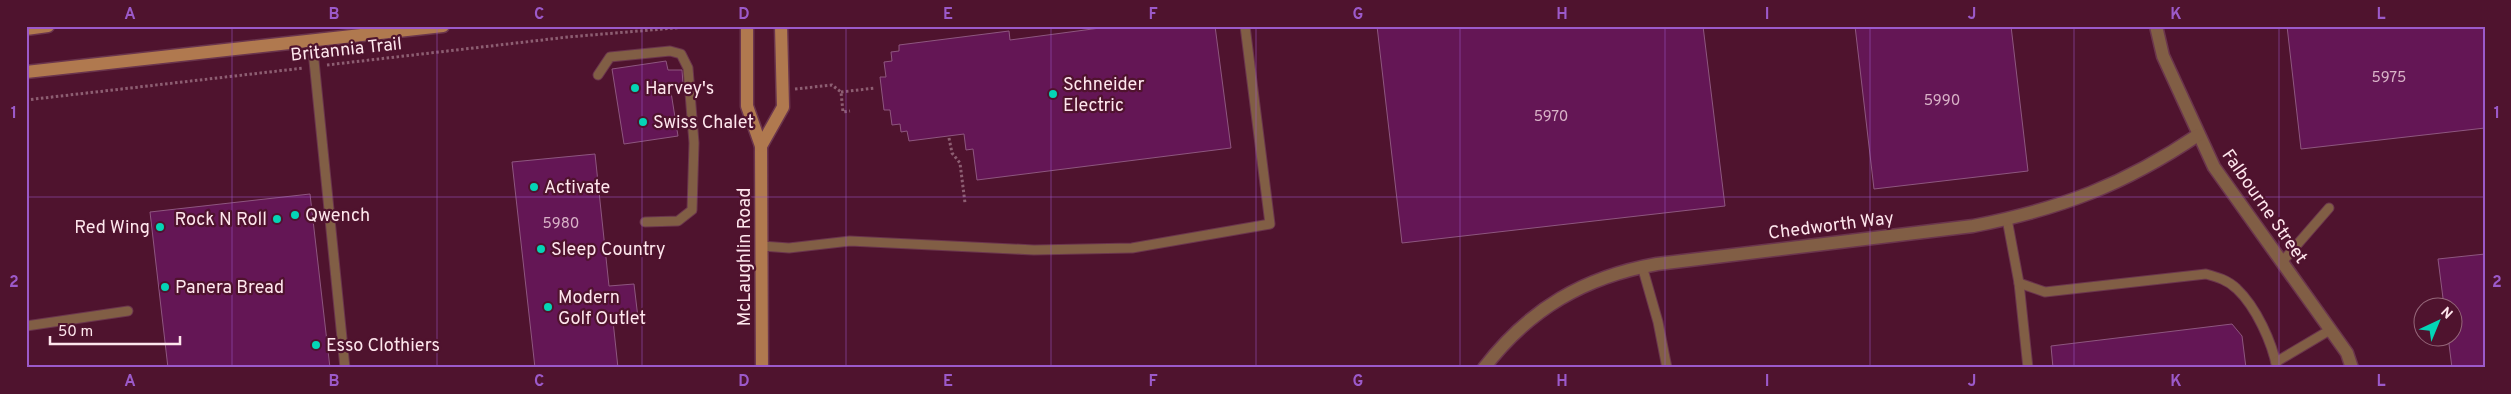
<svg xmlns="http://www.w3.org/2000/svg" width="2511" height="394" viewBox="0 0 2511 394" font-family="Overpass,sans-serif">
<style>
.building{fill:#641655;stroke:#8e567f}
.lines{fill:none;stroke-linecap:round;stroke-linejoin:round}
.lane-casing{stroke:#6b354d;stroke-width:11}
.street-casing{stroke:#6b354d;stroke-width:15}
.secondary-casing{stroke:#6b354d;stroke-width:15}
.path{stroke:#8d5e72;stroke-width:3;stroke-dasharray:2.5 2.5;stroke-linecap:butt}
.lane{stroke:#815e45;stroke-width:9}
.street{stroke:#815e45;stroke-width:12}
.secondary{stroke:#b0794f;stroke-width:12}
.grid{fill:none;stroke:#9c5aca;stroke-width:1;stroke-opacity:0.55}
.poi-dot{fill:#04d5b6;stroke:#4f132e;stroke-width:2}
.labels{text-anchor:middle;stroke-width:4.5;stroke-linejoin:round;paint-order:stroke}
.number-label{font-size:15px;fill:#d8b2c7}
.street-label{font-size:18px;fill:#fee6ed;stroke:#4f132e}
.poi-label{font-size:18px;fill:#fee6ed;stroke:#4f132e;text-anchor:start}
.neatline{fill:none;stroke:#9c5aca;stroke-width:2}
.grid-label{font-size:16px;text-anchor:middle;font-weight:bold;fill:#9c5aca}
</style>
<rect width="100%" height="100%" fill="#4f132e"/>
<g class="building">
<path d="M1115 26H1215L1231 148 977 180 973 149 966 150 964 134 909 141 907 131 901 132 900 124 892 125 890 110H884L880 77H886L884 62 892 61 891 52 899 51V45L1009 31 1010 40Z"/>
<path d="M1377 26H1703L1725 206 1402 243Z"/>
<path d="M1855 26H2011L2028 171 1874 189Z"/>
<path d="M2287 26H2485V128L2301 149Z"/>
<path d="M666 61 668 70H682L683 84 670 86 678 136 624 144 612 69Z"/>
<path d="M595 154 609 286 634 284 638 318 613 321 618 368H535L512 162Z"/>
<path d="M310 194 330 368H168L150 212Z"/>
<path d="M2485 254V368H2452L2448 336H2454V306H2444L2438 259Z"/>
<path d="M2232 324 2242 336 2246 368H2053L2051 346Z"/>
</g>
<g class="lines">
<defs>
<g id="lane">
<path d="M312 41 345 368"/>
<path d="M598 75 610 57 670 51 681 54 688 68 694 143 692 210 678 221 645 222"/>
<path d="M2007 219 2019 283 2028 368"/>
<path d="M761 246 789 248 850 241 1034 250 1132 248 1270 224 1245 26"/>
<path d="M2282 262 2329 208"/>
<path d="M1642 266 1658 322 1667 368"/>
<path d="M2019 283 2045 292 2206 274C2217 277 2228 280 2237 289 2256 307 2272 342 2277 368"/>
<path d="M26 326 128 311"/>
<path d="M2276 362 2330 330"/>
</g>
<g id="street">
<path d="M2156 26 2163 56 2214 167 2347 353 2352 368"/>
<path d="M1484 368C1529 309 1584 277 1657 264L1973 226C2060 209 2124 185 2198 135"/>
</g>
<g id="secondary">
<path d="M747 26V106L761 146 762 368"/>
<path d="M26 29 48 26"/>
<path d="M26 72 443 26"/>
<path d="M761 146 783 107 781 26"/>
</g>
</defs>
<use href="#lane" class="lane-casing"/>
<use href="#street" class="street-casing"/>
<use href="#secondary" class="secondary-casing"/>
<g class="path">
<path d="M327 65 568 37 698 26"/>
<path d="M795 89 832 85 841 92 843 112 850 111"/>
<path d="M841 92 875 88"/>
<path d="M26 100 304 68"/>
<path d="M949 138 952 153 960 163 965 203"/>
</g>
<use href="#lane" class="lane"/>
<use href="#street" class="street"/>
<use href="#secondary" class="secondary"/>
</g>
<path class="grid" d="M232 26V368M437 26V368M642 26V368M846 26V368M1051 26V368M1256 26V368M1460 26V368M1665 26V368M1870 26V368M2074 26V368M2279 26V368M26 197H2485"/>
<g class="poi-dot">
<circle cx="635" cy="88" r="5"/>
<circle cx="1053" cy="94" r="5"/>
<circle cx="643" cy="122" r="5"/>
<circle cx="534" cy="187" r="5"/>
<circle cx="295" cy="215" r="5"/>
<circle cx="277" cy="219" r="5"/>
<circle cx="160" cy="227" r="5"/>
<circle cx="541" cy="249" r="5"/>
<circle cx="165" cy="287" r="5"/>
<circle cx="548" cy="307" r="5"/>
<circle cx="316" cy="345" r="5"/>
</g>
<g class="labels">
<g class="number-label">
<text x="2389" y="82">5975</text>
<text x="1942" y="105">5990</text>
<text x="1551" y="121">5970</text>
<text x="561" y="228">5980</text>
</g>
<g class="street-label">
<text transform="translate(346 49) rotate(-6)" y="6">Britannia Trail</text>
<text transform="translate(2265 206) rotate(55)" y="6">Falbourne Street</text>
<text transform="translate(1831 225) rotate(-7)" y="6">Chedworth Way</text>
<text transform="translate(744 257) rotate(-90)" y="6">McLaughlin Road</text>
</g>
<g class="poi-label">
<text x="1063" y="90">Schneider<tspan x="1063" dy="21">Electric</tspan></text>
<text x="645" y="94">Harvey's</text>
<text x="653" y="128">Swiss Chalet</text>
<text x="544" y="193">Activate</text>
<text x="305" y="221">Qwench</text>
<text x="267" y="225" text-anchor="end">Rock N Roll</text>
<text x="150" y="233" text-anchor="end">Red Wing</text>
<text x="551" y="255">Sleep Country</text>
<text x="175" y="293">Panera Bread</text>
<text x="558" y="303">Modern<tspan x="558" dy="21">Golf Outlet</tspan></text>
<text x="326" y="351">Esso Clothiers</text>
</g>
</g>
<rect width="2511" height="394" fill="none" stroke="#4f132e" stroke-width="55"/>
<g transform="translate(2438 322) rotate(44)"><circle r="24" fill="#4f132e" stroke="#95677a"/>
<path d="M0-4L9 19L0 12L-9 19Z" fill="#04d5b6"/>
<text y="-8" font-size="14" font-weight="bold" text-anchor="middle" fill="#fee6ed">N</text>
</g>
<path d="M50 336v8h130v-8" fill="none" stroke="#fee6ed" stroke-width="2.5"/>
<text x="58" y="336" font-size="15" fill="#fee6ed" stroke="#4f132e" stroke-width="4" paint-order="stroke">50 m</text>
<rect x="28" y="28" width="2456" height="338" class="neatline"/>
<g class="grid-label">
<text x="130" y="19">A</text>
<text x="334" y="19">B</text>
<text x="539" y="19">C</text>
<text x="744" y="19">D</text>
<text x="948" y="19">E</text>
<text x="1153" y="19">F</text>
<text x="1358" y="19">G</text>
<text x="1562" y="19">H</text>
<text x="1767" y="19">I</text>
<text x="1972" y="19">J</text>
<text x="2176" y="19">K</text>
<text x="2381" y="19">L</text>
<text x="14" y="118">1</text>
<text x="2497" y="118">1</text>
<text x="14" y="287">2</text>
<text x="2497" y="287">2</text>
<text x="130" y="386">A</text>
<text x="334" y="386">B</text>
<text x="539" y="386">C</text>
<text x="744" y="386">D</text>
<text x="948" y="386">E</text>
<text x="1153" y="386">F</text>
<text x="1358" y="386">G</text>
<text x="1562" y="386">H</text>
<text x="1767" y="386">I</text>
<text x="1972" y="386">J</text>
<text x="2176" y="386">K</text>
<text x="2381" y="386">L</text>
</g>
</svg>
